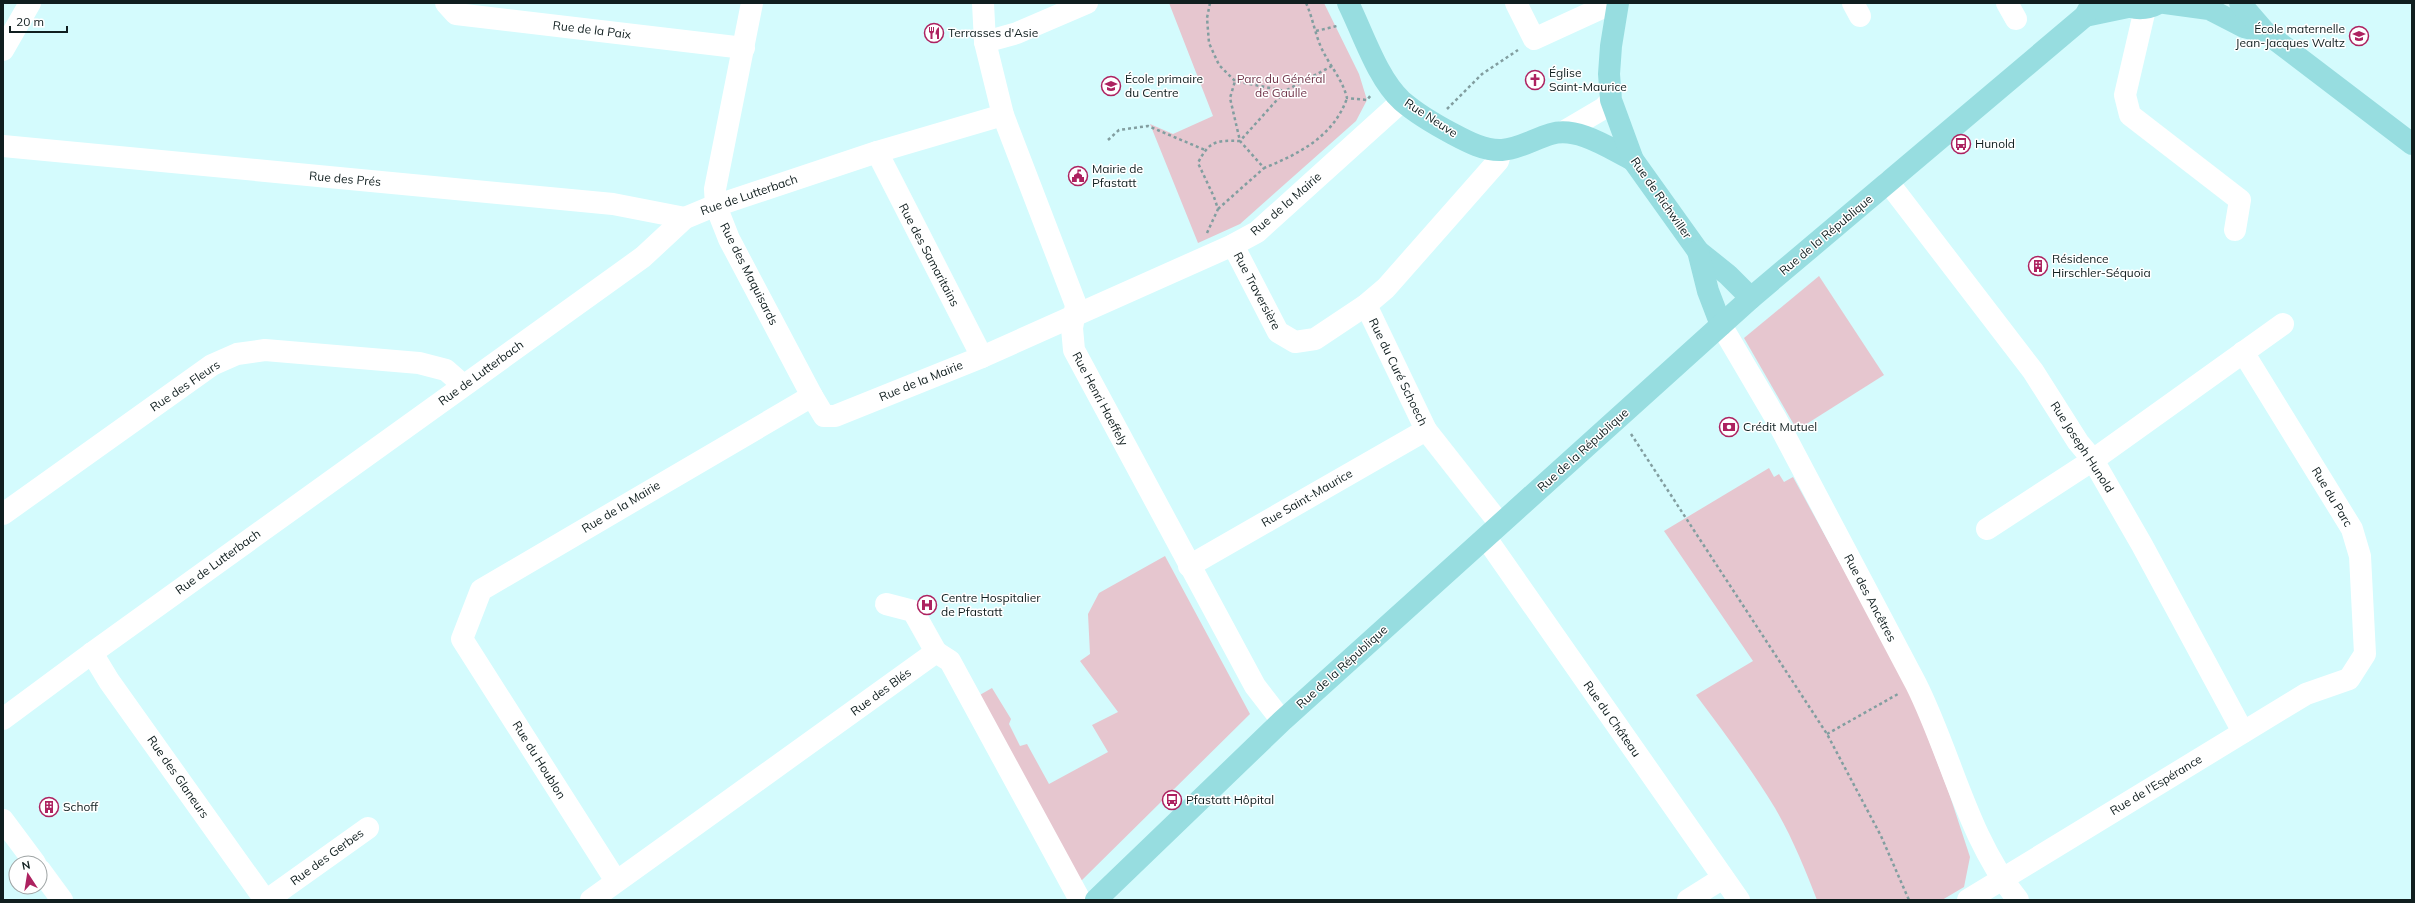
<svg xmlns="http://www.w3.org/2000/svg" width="2415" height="903" viewBox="0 0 2415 903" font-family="Mulish,sans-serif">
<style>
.green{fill:#e6c6cf}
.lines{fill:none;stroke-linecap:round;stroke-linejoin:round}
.path{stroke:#829ea0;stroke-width:2.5;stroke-dasharray:3 3;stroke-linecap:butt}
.minor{stroke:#fff;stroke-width:22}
.major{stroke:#97dde0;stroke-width:22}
.labels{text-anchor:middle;stroke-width:3;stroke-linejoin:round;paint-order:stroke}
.poi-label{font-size:12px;fill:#101e1f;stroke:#fff;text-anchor:start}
.street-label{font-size:12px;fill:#101e1f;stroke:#fff}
.park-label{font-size:12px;fill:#72364b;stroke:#fff}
</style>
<rect width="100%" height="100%" fill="#d4fbfd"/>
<g class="green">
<path d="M1169 3H1324L1359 74 1367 100 1356 121 1240 224 1198 243 1150 124 1173 134 1213 116Z"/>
<path d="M1819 276 1884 375 1797 430 1744 338Z"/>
<path d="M1769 468 1774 477 1779 474 1784 482 1793 477 1910 691 1949 793 1970 857 1964 887 1942 900H1817C1805 869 1792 837 1775 808 1751 769 1724 732 1696 695L1753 661 1664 531Z"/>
<path d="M1165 556 1250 714 1081 881 978 696 992 688 1011 719 1009 724 1020 746 1027 744 1049 784 1108 752 1092 725 1118 712 1080 661 1090 654 1088 614 1099 593Z"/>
</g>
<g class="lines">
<g class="path">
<path d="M1210 3 1207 18 1209 43 1219 65 1235 81 1285 91"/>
<path d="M1306 3C1312 16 1314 29 1319 42 1326 62 1342 77 1347 98L1367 100 1371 95"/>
<path d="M1316 31 1337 26"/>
<path d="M1332 66 1285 91 1240 141 1264 168C1299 154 1334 136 1347 98"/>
<path d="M1447 109 1482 74 1518 50"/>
<path d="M1108 140 1119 130 1148 126 1205 150"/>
<path d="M1218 209 1264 168"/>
<path d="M1207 233 1218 209 1214 197 1198 163C1209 141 1216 140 1240 141L1230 98 1235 81"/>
<path d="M1631 434 1827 734 1881 836 1909 900"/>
<path d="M1827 734 1898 694"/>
</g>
<g class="minor">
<path d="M446 3 456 14 744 48"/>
<path d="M752 3 715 189 716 206 729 239 812 396"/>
<path d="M983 3 985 42 1003 115 1076 305 1072 328 1074 350 1255 686 1282 721"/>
<path d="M1516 3 1534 39 1606 6H1617"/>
<path d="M1853 3 1860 16"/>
<path d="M2007 3 2016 19"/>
<path d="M2145 9 2125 95 2130 115 2240 200 2235 230"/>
<path d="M985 42 1017 33 1087 3"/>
<path d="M3 50 30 3"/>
<path d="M1565 131 1604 108 1611 100"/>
<path d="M3 146 613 204 685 218"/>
<path d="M877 152 982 357"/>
<path d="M1888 182 2033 371 2078 442 2093 460 2142 545 2243 732"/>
<path d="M1233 245 1278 332 1295 342 1315 339 1366 305 1386 288 1498 161 1501 150"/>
<path d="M1366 305 1426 430 1500 524"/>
<path d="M1721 325 1775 417 1916 684C1952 756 1967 837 2018 900"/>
<path d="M3 514 212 365 237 354 265 350 419 363 446 370 463 385"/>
<path d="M1987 529 2093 460 2283 324"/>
<path d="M1486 538 1739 900"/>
<path d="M1189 566 1426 430"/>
<path d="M886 604 913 611 936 652"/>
<path d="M92 653 109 681 265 900"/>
<path d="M3 719 92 653 643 257 685 218 709 208 877 152 1003 115"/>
<path d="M3 820 35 863"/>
<path d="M40 870 62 900"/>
<path d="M616 881 462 639 481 590 812 396 824 416H835L982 357 1233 245 1257 232 1402 101"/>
<path d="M267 900 368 828"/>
<path d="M591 900 936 652 950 661 1080 900"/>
<path d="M1688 900 1723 878"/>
<path d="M1968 900 2306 694 2349 679 2365 654 2360 556 2352 529 2243 352"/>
</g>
<g class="major">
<path d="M1348 3C1363 33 1377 78 1402 101 1417 114 1436 125 1453 134 1468 142 1485 151 1502 150 1519 149 1534 139 1551 134 1577 126 1609 148 1633 160"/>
<path d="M1618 3 1611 46 1609 74 1611 100 1633 160 1698 251 1728 275 1751 298"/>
<path d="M2120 3C2134 10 2146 10 2159 3"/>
<path d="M2165 3 2209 9 2244 27 2265 32"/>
<path d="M2240 3 2265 32 2412 144"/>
<path d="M2085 16 2128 7"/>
<path d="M1698 251 1708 291 1721 325"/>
<path d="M1096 900 1282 721 1751 298 2085 16 2092 3"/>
</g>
</g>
<defs>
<symbol id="restaurant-ring" viewBox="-11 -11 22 22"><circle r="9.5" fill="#fff" stroke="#ad2260" stroke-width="1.5"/><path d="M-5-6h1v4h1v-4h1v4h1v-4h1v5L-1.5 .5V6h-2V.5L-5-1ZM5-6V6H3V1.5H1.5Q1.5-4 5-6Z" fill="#ad2260"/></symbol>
<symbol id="school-ring" viewBox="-11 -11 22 22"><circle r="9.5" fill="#fff" stroke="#ad2260" stroke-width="1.5"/><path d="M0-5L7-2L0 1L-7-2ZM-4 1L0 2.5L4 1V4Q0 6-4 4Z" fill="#ad2260"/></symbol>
<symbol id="church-ring" viewBox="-11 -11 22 22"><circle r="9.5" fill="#fff" stroke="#ad2260" stroke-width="1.5"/><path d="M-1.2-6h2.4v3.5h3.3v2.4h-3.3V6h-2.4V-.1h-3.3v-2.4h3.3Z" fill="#ad2260"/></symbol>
<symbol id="bus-ring" viewBox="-11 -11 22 22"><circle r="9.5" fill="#fff" stroke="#ad2260" stroke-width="1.5"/><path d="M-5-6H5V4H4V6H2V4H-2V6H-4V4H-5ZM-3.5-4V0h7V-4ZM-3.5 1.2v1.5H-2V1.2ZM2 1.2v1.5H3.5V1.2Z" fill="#ad2260"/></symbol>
<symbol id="civic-ring" viewBox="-11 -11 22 22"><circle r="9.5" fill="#fff" stroke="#ad2260" stroke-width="1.5"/><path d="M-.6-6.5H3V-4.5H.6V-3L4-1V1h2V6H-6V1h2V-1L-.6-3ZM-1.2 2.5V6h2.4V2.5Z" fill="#ad2260"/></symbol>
<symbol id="building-ring" viewBox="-11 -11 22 22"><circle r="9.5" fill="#fff" stroke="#ad2260" stroke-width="1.5"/><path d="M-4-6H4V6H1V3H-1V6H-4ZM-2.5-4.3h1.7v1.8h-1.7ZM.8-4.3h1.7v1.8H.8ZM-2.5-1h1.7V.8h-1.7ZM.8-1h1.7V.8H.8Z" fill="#ad2260"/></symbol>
<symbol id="bank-ring" viewBox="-11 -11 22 22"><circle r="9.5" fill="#fff" stroke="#ad2260" stroke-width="1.5"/><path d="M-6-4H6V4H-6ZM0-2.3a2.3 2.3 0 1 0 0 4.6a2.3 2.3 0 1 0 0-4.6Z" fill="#ad2260"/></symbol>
<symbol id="hospital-ring" viewBox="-11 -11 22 22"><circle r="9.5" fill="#fff" stroke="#ad2260" stroke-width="1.5"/><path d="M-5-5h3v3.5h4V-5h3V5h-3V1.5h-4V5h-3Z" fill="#ad2260"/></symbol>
</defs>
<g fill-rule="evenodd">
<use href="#restaurant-ring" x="923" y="22" width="22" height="22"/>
<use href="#school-ring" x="2348" y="25" width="22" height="22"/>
<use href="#church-ring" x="1524" y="69" width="22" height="22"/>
<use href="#school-ring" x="1100" y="75" width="22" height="22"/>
<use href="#bus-ring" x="1950" y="133" width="22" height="22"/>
<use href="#civic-ring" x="1067" y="165" width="22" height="22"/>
<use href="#building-ring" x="2027" y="255" width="22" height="22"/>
<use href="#bank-ring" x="1718" y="416" width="22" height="22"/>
<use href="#hospital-ring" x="916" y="594" width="22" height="22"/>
<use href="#bus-ring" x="1161" y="789" width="22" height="22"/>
<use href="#building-ring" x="38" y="796" width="22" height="22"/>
</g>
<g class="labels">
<g class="poi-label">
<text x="2345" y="33" text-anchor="end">École maternelle<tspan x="2345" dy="14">Jean-Jacques Waltz</tspan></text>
<text x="948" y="37">Terrasses d'Asie</text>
<text x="1549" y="77">Église<tspan x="1549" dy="14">Saint-Maurice</tspan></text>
<text x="1125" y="83">École primaire<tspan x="1125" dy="14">du Centre</tspan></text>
<text x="1975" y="148">Hunold</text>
<text x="1092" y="173">Mairie de<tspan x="1092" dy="14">Pfastatt</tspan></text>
<text x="2052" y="263">Résidence<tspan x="2052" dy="14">Hirschler-Séquoia</tspan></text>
<text x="1743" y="431">Crédit Mutuel</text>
<text x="941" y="602">Centre Hospitalier<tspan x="941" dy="14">de Pfastatt</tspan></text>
<text x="1186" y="804">Pfastatt Hôpital</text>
<text x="63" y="811">Schoff</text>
</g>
<g class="street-label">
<text transform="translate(592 30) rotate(7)" y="4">Rue de la Paix</text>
<text transform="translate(1431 118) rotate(33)" y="4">Rue Neuve</text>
<text transform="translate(345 179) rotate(5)" y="4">Rue des Prés</text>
<text transform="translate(749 195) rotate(-19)" y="4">Rue de Lutterbach</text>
<text transform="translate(1661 198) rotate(55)" y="4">Rue de Richwiller</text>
<text transform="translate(1286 204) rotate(-41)" y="4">Rue de la Mairie</text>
<text transform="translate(1826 235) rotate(-40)" y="4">Rue de la République</text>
<text transform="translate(929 255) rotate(62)" y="4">Rue des Samaritains</text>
<text transform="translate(749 274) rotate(63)" y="4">Rue des Maquisards</text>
<text transform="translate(1257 291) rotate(62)" y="4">Rue Traversière</text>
<text transform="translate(1398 372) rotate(64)" y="4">Rue du Curé Schoech</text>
<text transform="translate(481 373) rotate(-36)" y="4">Rue de Lutterbach</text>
<text transform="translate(921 381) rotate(-22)" y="4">Rue de la Mairie</text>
<text transform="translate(185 386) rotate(-34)" y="4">Rue des Fleurs</text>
<text transform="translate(1100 399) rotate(62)" y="4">Rue Henri Haeffely</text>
<text transform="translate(2082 447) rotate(57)" y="4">Rue Joseph Hunold</text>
<text transform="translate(1583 450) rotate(-42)" y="4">Rue de la République</text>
<text transform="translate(2332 497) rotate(59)" y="4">Rue du Parc</text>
<text transform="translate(1307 498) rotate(-30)" y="4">Rue Saint-Maurice</text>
<text transform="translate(621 507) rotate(-31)" y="4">Rue de la Mairie</text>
<text transform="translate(218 562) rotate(-36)" y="4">Rue de Lutterbach</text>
<text transform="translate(1870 598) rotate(62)" y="4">Rue des Ancêtres</text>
<text transform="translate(1342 667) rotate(-42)" y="4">Rue de la République</text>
<text transform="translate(881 692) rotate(-36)" y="4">Rue des Blés</text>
<text transform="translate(1612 719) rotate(55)" y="4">Rue du Château</text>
<text transform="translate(539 760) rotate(58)" y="4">Rue du Houblon</text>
<text transform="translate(178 777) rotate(55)" y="4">Rue des Glaneurs</text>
<text transform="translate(2156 785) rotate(-31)" y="4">Rue de l'Espérance</text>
<text transform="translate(327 857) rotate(-36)" y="4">Rue des Gerbes</text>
</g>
<g class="park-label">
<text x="1281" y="83">Parc du Général<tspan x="1281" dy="14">de Gaulle</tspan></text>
</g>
</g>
<rect width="2415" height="903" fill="none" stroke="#101e1f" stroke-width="8"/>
<g transform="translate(28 875) rotate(348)"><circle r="19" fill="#ffffff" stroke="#9fa5a5"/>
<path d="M0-3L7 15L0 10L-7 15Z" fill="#ad2260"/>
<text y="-6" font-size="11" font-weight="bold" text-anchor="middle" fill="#101e1f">N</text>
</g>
<path d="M10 26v6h57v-6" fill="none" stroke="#101e1f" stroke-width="2"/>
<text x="16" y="26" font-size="12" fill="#101e1f" stroke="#ffffff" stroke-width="3" paint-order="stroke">20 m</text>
</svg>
